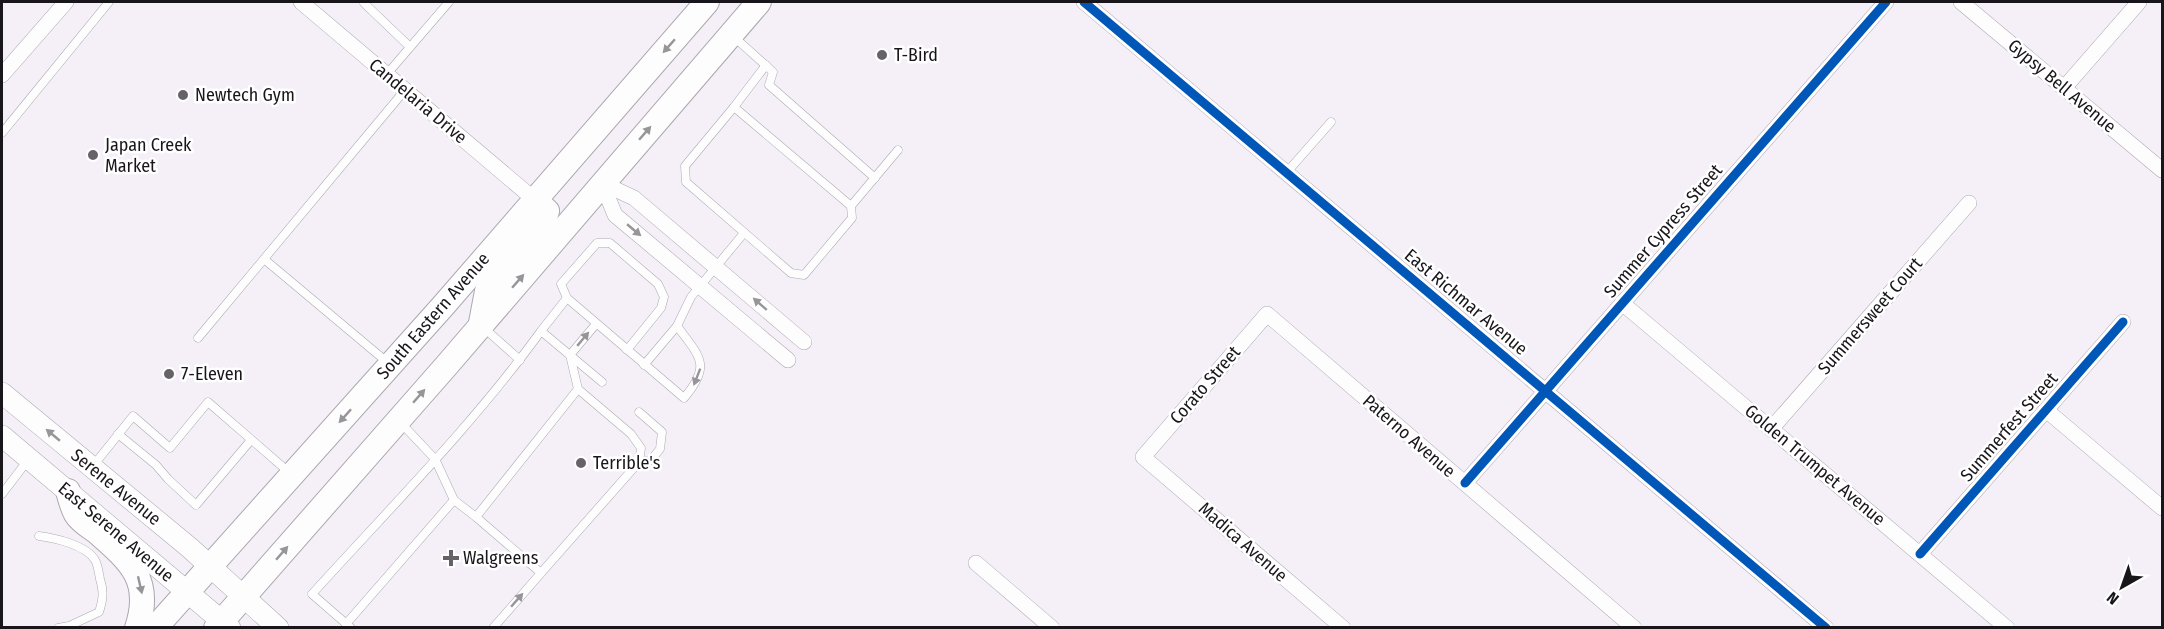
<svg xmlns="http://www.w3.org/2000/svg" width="2164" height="629" viewBox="0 0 2164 629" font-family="'Fira Sans Condensed',sans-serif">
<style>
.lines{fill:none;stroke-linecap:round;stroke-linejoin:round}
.lane-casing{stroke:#aca8ae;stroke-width:9}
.street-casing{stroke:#aca8ae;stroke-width:16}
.secondary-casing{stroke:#aca8ae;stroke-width:22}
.primary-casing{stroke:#aca8ae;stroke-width:26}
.lane{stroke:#fefdfe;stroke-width:8}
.street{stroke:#fefdfe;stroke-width:15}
.secondary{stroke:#fefdfe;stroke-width:21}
.primary{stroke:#fefdfe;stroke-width:24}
.cycleway-casing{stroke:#fff;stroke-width:13}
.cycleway{stroke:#0057b8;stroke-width:9}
.oneway{fill:#979598}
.poi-dot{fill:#666268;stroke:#fff;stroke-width:2}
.labels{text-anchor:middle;stroke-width:5;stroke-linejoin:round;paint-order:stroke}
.poi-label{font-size:18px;fill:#19161b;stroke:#fff;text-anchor:start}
.street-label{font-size:18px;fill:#19161b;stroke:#fff}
</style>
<rect width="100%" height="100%" fill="#f5f0f8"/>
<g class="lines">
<defs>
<g id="lane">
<path d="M365 2 364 3 410 47"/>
<path d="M733 36 773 72 769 85 875 178"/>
<path d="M766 65 734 107 685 166 686 182 791 273 804 275 852 218 851 206 898 150"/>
<path d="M387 74 449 2"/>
<path d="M734 107 851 206"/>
<path d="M2 133 109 2"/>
<path d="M1287 172 1331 122"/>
<path d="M264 259 387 362"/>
<path d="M484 328 520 360"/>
<path d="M541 331 567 298"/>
<path d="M198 338 405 90"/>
<path d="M627 350 661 308 664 297 658 284 610 243H597L561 284 567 298 684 398C712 365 700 357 677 326"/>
<path d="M570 355 596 324"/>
<path d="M644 365 677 326 691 297 744 233"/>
<path d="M401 423 435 459 454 500"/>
<path d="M118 434 156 465 168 479 196 505 251 440"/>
<path d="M639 462 651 460 660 449 662 432 639 412"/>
<path d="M93 466 133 416 170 448 208 402 291 474"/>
<path d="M2 494 28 460"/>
<path d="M476 517 541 573 639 462 641 448 631 434 578 389"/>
<path d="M39 536C55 538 86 545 95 560 98 565 99 574 100 579 104 591 103 600 99 612L69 626 58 628"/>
<path d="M346 624 454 500 476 517 578 389 570 355"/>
<path d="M351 628 312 594C390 508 473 425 541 331L602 382"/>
<path d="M493 628 541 573"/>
</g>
<g id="street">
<path d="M301 2 535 200"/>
<path d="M1084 2 1826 628"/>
<path d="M1961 2 2162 170"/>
<path d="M2 75 66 2"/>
<path d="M2064 88 2139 2"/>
<path d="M602 183 615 215 788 360"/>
<path d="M602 183 634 198 804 342"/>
<path d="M1622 303 2007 628"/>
<path d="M2046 410 2162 508"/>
<path d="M1771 429 1969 203"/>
<path d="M1465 483 1886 2"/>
<path d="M1920 554 2123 322"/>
<path d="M976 563 1052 628"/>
<path d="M1343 628 1143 457 1267 314 1634 628"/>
</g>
<g id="secondary">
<path d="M2 393 190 548 278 628"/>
<path d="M2 436 230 628"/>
</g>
<g id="primary">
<path d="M481 323 487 291 498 275 544 221 547 211 535 200"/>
<path d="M68 491C70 498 72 507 76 514 80 521 90 527 97 532 130 561 153 580 137 628"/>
<path d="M155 628 443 306 707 2"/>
<path d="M216 628 447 365 759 2"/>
</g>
</defs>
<use href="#lane" class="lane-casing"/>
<use href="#street" class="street-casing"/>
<use href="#secondary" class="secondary-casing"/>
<use href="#primary" class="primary-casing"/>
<use href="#lane" class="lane"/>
<use href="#street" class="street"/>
<use href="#secondary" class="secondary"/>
<use href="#primary" class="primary"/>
<defs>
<g id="cycleway">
<path d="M1084 2 1826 628"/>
<path d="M1465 483 1886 2"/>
<path d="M1920 554 2123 322"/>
</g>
</defs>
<use href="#cycleway" class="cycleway-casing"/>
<use href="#cycleway" class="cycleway"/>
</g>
<defs><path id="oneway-solid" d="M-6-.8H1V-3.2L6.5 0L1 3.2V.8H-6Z" transform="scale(1.5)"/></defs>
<g class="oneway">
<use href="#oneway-solid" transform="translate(669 46) rotate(131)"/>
<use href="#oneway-solid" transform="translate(645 133) rotate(-49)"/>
<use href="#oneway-solid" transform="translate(634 230) rotate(40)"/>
<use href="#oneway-solid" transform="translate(518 281) rotate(-49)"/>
<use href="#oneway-solid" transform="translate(760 304) rotate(-139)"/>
<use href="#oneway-solid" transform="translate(583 339) rotate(-50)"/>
<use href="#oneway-solid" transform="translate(697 377) rotate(111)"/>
<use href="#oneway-solid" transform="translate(419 396) rotate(-49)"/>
<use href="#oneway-solid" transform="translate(345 416) rotate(132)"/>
<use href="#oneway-solid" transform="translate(53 435) rotate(-140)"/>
<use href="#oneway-solid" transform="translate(282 553) rotate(-49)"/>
<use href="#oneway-solid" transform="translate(140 585) rotate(77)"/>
<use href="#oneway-solid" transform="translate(517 600) rotate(-49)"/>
</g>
<g class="poi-dot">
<circle cx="882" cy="55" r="6"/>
<circle cx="183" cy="95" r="6"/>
<circle cx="93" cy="155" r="6"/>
<circle cx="169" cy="374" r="6"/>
<circle cx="581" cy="463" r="6"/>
<path d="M448 549h6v6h6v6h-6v6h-6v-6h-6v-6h6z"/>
</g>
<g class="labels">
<g class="poi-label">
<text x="894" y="61">T-Bird</text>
<text x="195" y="101">Newtech Gym</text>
<text x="105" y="151">Japan Creek<tspan x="105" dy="21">Market</tspan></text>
<text x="181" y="380">7-Eleven</text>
<text x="593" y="469">Terrible's</text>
<text x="463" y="564">Walgreens</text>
</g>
<g class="street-label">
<text transform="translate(2062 86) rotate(40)" y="6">Gypsy Bell Avenue</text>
<text transform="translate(418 101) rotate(40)" y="6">Candelaria Drive</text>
<text transform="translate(1663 231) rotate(-49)" y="6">Summer Cypress Street</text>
<text transform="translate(1466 302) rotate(40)" y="6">East Richmar Avenue</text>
<text transform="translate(433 316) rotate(-49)" y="6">South Eastern Avenue</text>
<text transform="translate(1870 316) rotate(-49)" y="6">Summersweet Court</text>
<text transform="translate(1205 385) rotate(-49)" y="6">Corato Street</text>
<text transform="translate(2009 427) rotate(-49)" y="6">Summerfest Street</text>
<text transform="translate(1409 436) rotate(41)" y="6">Paterno Avenue</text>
<text transform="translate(1815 465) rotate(40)" y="6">Golden Trumpet Avenue</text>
<text transform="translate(116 487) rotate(39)" y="6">Serene Avenue</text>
<text transform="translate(116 532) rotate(40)" y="6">East Serene Avenue</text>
<text transform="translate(1243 542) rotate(41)" y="6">Madica Avenue</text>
</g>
</g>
<rect width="2164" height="629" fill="none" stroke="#19161b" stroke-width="6"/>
<g transform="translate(2122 587) rotate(220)" stroke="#ffffff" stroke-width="4.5" paint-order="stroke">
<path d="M0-4.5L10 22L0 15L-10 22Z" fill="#19161b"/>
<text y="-9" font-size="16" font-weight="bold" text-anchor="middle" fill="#19161b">N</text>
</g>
</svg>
